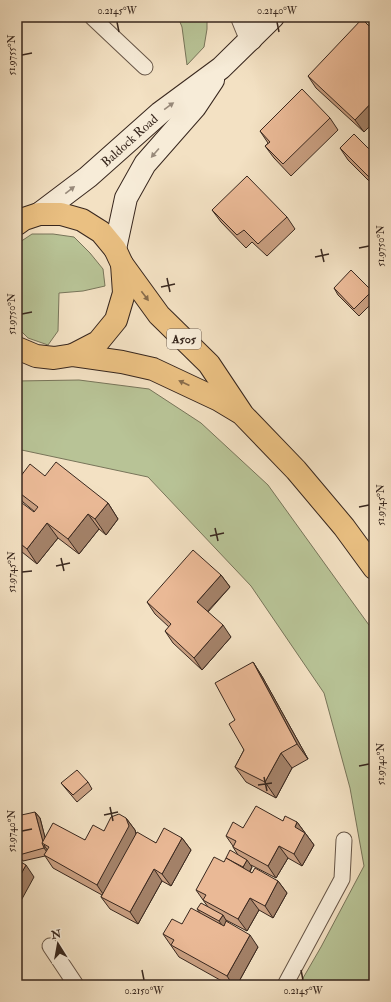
<svg xmlns="http://www.w3.org/2000/svg" width="391" height="1002" viewBox="0 0 391 1002" font-family="'IM FELL Double Pica',serif">
<style>
.green{fill:#b8c396;stroke:#78755a}
.lines{fill:none;stroke-linecap:round;stroke-linejoin:round}
.service-casing{stroke:#675647;stroke-width:17}
.minor-casing{stroke:#675647;stroke-width:24}
.secondary-casing{stroke:#38271e;stroke-width:24}
.primary-casing{stroke:#38271e;stroke-width:24}
.service{stroke:#f7ecd8;stroke-width:15}
.minor{stroke:#f7ecd8;stroke-width:22}
.secondary{stroke:#f7ecd8;stroke-width:22}
.primary{stroke:#eac082;stroke-width:22}
.wall{fill:#c99f81;stroke:#38271e}
.shaded-wall{fill:#a48269;stroke:#38271e}
.building{fill:#eab996;stroke:#38271e}
.oneway{fill:#988a7b}
.oneway2{fill:#886c4b}
.ticks{fill:none;stroke:#38271e;stroke-width:1.5}
.labels{text-anchor:middle;stroke-width:4;stroke-linejoin:round;paint-order:stroke}
.shield{fill:#f7ecd8;stroke:#716256;stroke-width:1}
.shield-label{font-size:12px;font-weight:bold;fill:#38271e}
.street-label{font-size:13px;fill:#38271e;stroke:#f7ecd8}
.neatline{fill:none;stroke:#38271e;stroke-width:1.5}
.ticks-label{font-size:10px;text-anchor:middle;fill:#38271e}
</style>
<rect width="100%" height="100%" fill="#f3e1c3"/>
<filter id="stains"><feTurbulence type="fractalNoise" baseFrequency=".005" numOctaves="4"/><feColorMatrix values="0 0 0 0 .2 0 0 0 0 .09 0 0 0 0 .02 0 0 0 .5 -.17"/></filter>
<radialGradient id="worn" r=".72"><stop offset=".6" stop-color="#630" stop-opacity="0"/><stop offset="1" stop-color="#630" stop-opacity=".3"/></radialGradient>
<g class="green">
<path d="M178 17H207V29L204 47 187 65 182 27Z"/>
<path d="M32 234H53L74 237 90 253 103 269 105 286 83 291 59 293 58 331 48 345 28 338 17 327V244Z"/>
<path d="M79 380 149 389 201 423 268 485 374 632V985H299L321 947 364 866 350 788 324 693 251 586 148 477 17 449V381Z"/>
</g>
<g class="lines">
<defs>
<g id="service">
<path d="M92 17 145 67"/>
<path d="M50 946 76 985"/>
<path d="M285 985 342 879 344 840"/>
</g>
<path id="minor" d="M242 17 251 39"/>
<g id="secondary">
<path d="M39 214 88 177 160 113 221 68 273 17"/>
<path d="M115 249 126 198 145 164 195 107 213 80"/>
</g>
<g id="primary">
<path d="M17 224 24 219 39 214H61L82 220 101 232 115 249 122 264 124 293 116 320 98 342 73 355"/>
<path d="M122 264 159 315 209 364 243 415 296 470 344 527 374 568"/>
<path d="M17 348 36 356 54 358 73 355 122 362 153 369 219 400 239 412"/>
</g>
</defs>
<use href="#service" class="service-casing"/>
<use href="#minor" class="minor-casing"/>
<use href="#secondary" class="secondary-casing"/>
<use href="#primary" class="primary-casing"/>
<use href="#service" class="service"/>
<use href="#minor" class="minor"/>
<use href="#secondary" class="secondary"/>
<use href="#primary" class="primary"/>
</g>
<g class="wall">
<path d="M374 31V122L364 132 316 88 308 76Z"/>
<path d="M330 118 338 130 291 176 274 158 265 146 268 143 260 131Z"/>
<path d="M340 148 374 154V186L348 160Z"/>
<path d="M212 210 287 217 295 229 267 256 252 242 246 248 221 222Z"/>
<path d="M334 288 372 291 374 294V301L359 316 338 295Z"/>
<path d="M45 476 108 503 118 519 106 535 99 529 79 554 58 538 37 564 17 548V509L34 512H35L23 502 17 494V481Z"/>
<path d="M221 575 230 587 208 612 231 637 202 670 173 643 165 631 169 627 155 614 147 602Z"/>
<path d="M253 662 263 678 308 759 292 768 276 798 246 782 235 767 244 750 235 720Z"/>
<path d="M88 782 92 789 77 802 66 789 61 783Z"/>
<path d="M35 812 40 818 45 838 85 840 104 831 126 818 135 830 136 834 156 843 182 838 191 850 171 886 162 881 138 924 110 909 101 897 102 895 53 868 45 856 23 861 19 855Z"/>
<path d="M283 821 297 822 314 845 302 866 288 858 276 878 251 865 252 867 250 872 252 873 278 881 287 893 273 918 259 910 247 931 226 920 227 922 258 947 237 985H229L179 957 163 934 182 924 200 913 197 909 208 907 196 890 227 859 226 858 238 855 233 847V846L226 836 243 828Z"/>
</g>
<g class="shaded-wall">
<path d="M374 100V122L364 132 355 120Z"/>
<path d="M108 503 118 519 106 535 95 519Z"/>
<path d="M88 514 99 529 79 554 68 539Z"/>
<path d="M47 523 58 538 37 564 27 549Z"/>
<path d="M221 575 230 587 205 614 197 602Z"/>
<path d="M223 625 231 637 202 670 194 658Z"/>
<path d="M253 662 263 678 308 759 297 744Z"/>
<path d="M281 753 292 768 276 798 265 782Z"/>
<path d="M35 812 40 818 47 845 43 843Z"/>
<path d="M126 818 135 830 137 838 105 897 97 885Z"/>
<path d="M297 822 314 845 302 866 294 854 295 827Z"/>
<path d="M182 838 191 850 171 886 162 874Z"/>
<path d="M44 845 48 851 49 855 44 848Z"/>
<path d="M279 846 288 858 276 878 268 866Z"/>
<path d="M247 860 252 867 248 874 243 867Z"/>
<path d="M26 865 34 877 17 908V881Z"/>
<path d="M154 869 162 881 138 924 130 912Z"/>
<path d="M278 881 287 893 273 918 265 906Z"/>
<path d="M250 898 259 910 247 931 238 919Z"/>
<path d="M223 915 227 922 224 928 219 921Z"/>
<path d="M250 935 258 947 237 985H233L227 976Z"/>
</g>
<g class="building">
<path d="M362 19 374 31V74L370 78 374 82V100L355 120 308 76Z"/>
<path d="M302 89 330 118 283 164 265 146 270 142 260 131Z"/>
<path d="M354 134 374 154V182L340 148Z"/>
<path d="M247 176 287 217 258 244 244 230 237 235 212 210Z"/>
<path d="M351 270 372 291 354 309 334 288Z"/>
<path d="M56 462 108 503 95 519 88 514 68 539 47 523 27 549 17 541V509L22 503 34 512 38 507 17 491V481L30 464 45 476Z"/>
<path d="M193 550 221 575 197 602 223 625 194 658 165 631 171 624 147 602Z"/>
<path d="M253 662 297 744 281 753 265 782 235 767 244 750 229 724 235 720 215 683Z"/>
<path d="M77 770 88 782 73 795 61 783Z"/>
<path d="M256 806 283 821 285 816 297 822 295 827 305 833 294 854 279 846 268 866 233 847 236 841 226 836 233 822 243 828Z"/>
<path d="M35 812 43 842 42 843 44 848 19 855 17 848V816Z"/>
<path d="M119 814 126 818 129 826 97 885 44 855 49 847 42 843 53 823 85 840 93 825 104 831 111 817Z"/>
<path d="M164 828 182 838 162 874 154 869 130 912 101 897 137 832 156 843Z"/>
<path d="M230 850 247 860 243 867 226 858Z"/>
<path d="M214 857 224 862 226 858 252 873 255 868 278 881 265 906 250 898 238 919 203 900 206 895 196 890Z"/>
<path d="M17 860 26 865 17 881Z"/>
<path d="M201 903 223 915 219 921 197 909Z"/>
<path d="M191 908 224 926 226 921 250 935 227 976 171 945 174 940 163 934 172 919 182 924Z"/>
</g>
<defs><path id="oneway-solid" d="M-6-.8H1V-3.2L6.5 0L1 3.2V.8H-6Z"/></defs>
<g class="oneway">
<use href="#oneway-solid" transform="translate(169 106) rotate(-36)"/>
<use href="#oneway-solid" transform="translate(155 153) rotate(131)"/>
<use href="#oneway-solid" transform="translate(70 190) rotate(-38)"/>
</g>
<g class="oneway2">
<use href="#oneway-solid" transform="translate(145 296) rotate(53)"/>
<use href="#oneway-solid" transform="translate(184 383) rotate(-155)"/>
</g>
<path class="ticks" d="M117 22 119 32M277 22 279 32M22 55 32 53M359 248 369 246M321 249 324 262M315 257 329 254M167 278 170 292M161 287 175 284M22 314 32 312M359 507 369 505M215 528 218 541M210 536 224 533M61 558 64 571M56 566 70 563M22 572 32 571M359 766 369 764M264 777 267 791M258 785 272 783M110 807 113 821M104 815 118 812M22 831 32 829M142 970 144 980M301 970 303 980"/>
<g class="labels">
<rect class="shield" x="167" y="329" width="34" height="20" rx="3"/>
<g class="shield-label">
<text x="184" y="343">A505</text>
</g>
<g class="street-label">
<text transform="translate(129 140) rotate(-42)" y="5">Baldock Road</text>
</g>
</g>
<rect width="391" height="1002" fill="none" stroke="#f3e1c3" stroke-width="44"/>
<g transform="translate(58 944) rotate(349)" stroke="#f7ecd8" stroke-width="3" paint-order="stroke">
<path d="M0-3L7 15L0 10L-7 15Z" fill="#38271e"/>
<text y="-6" font-size="11" font-weight="bold" text-anchor="middle" fill="#38271e">N</text>
</g>
<rect x="22" y="22" width="347" height="958" class="neatline"/>
<g class="ticks-label">
<text x="117" y="14">0.2145°W</text>
<text x="277" y="14">0.2140°W</text>
<text transform="translate(11 55) rotate(-90)" y="4">51.9755°N</text>
<text transform="translate(380 246) rotate(-90)" y="4">51.9750°N</text>
<text transform="translate(11 314) rotate(-90)" y="4">51.9750°N</text>
<text transform="translate(380 505) rotate(-90)" y="4">51.9745°N</text>
<text transform="translate(11 572) rotate(-90)" y="4">51.9745°N</text>
<text transform="translate(380 764) rotate(-90)" y="4">51.9740°N</text>
<text transform="translate(11 831) rotate(-90)" y="4">51.9740°N</text>
<text x="144" y="994">0.2150°W</text>
<text x="303" y="994">0.2145°W</text>
</g>
<rect width="100%" height="100%" filter="url(#stains)"/>
<rect width="100%" height="100%" fill="url(#worn)"/>
</svg>
